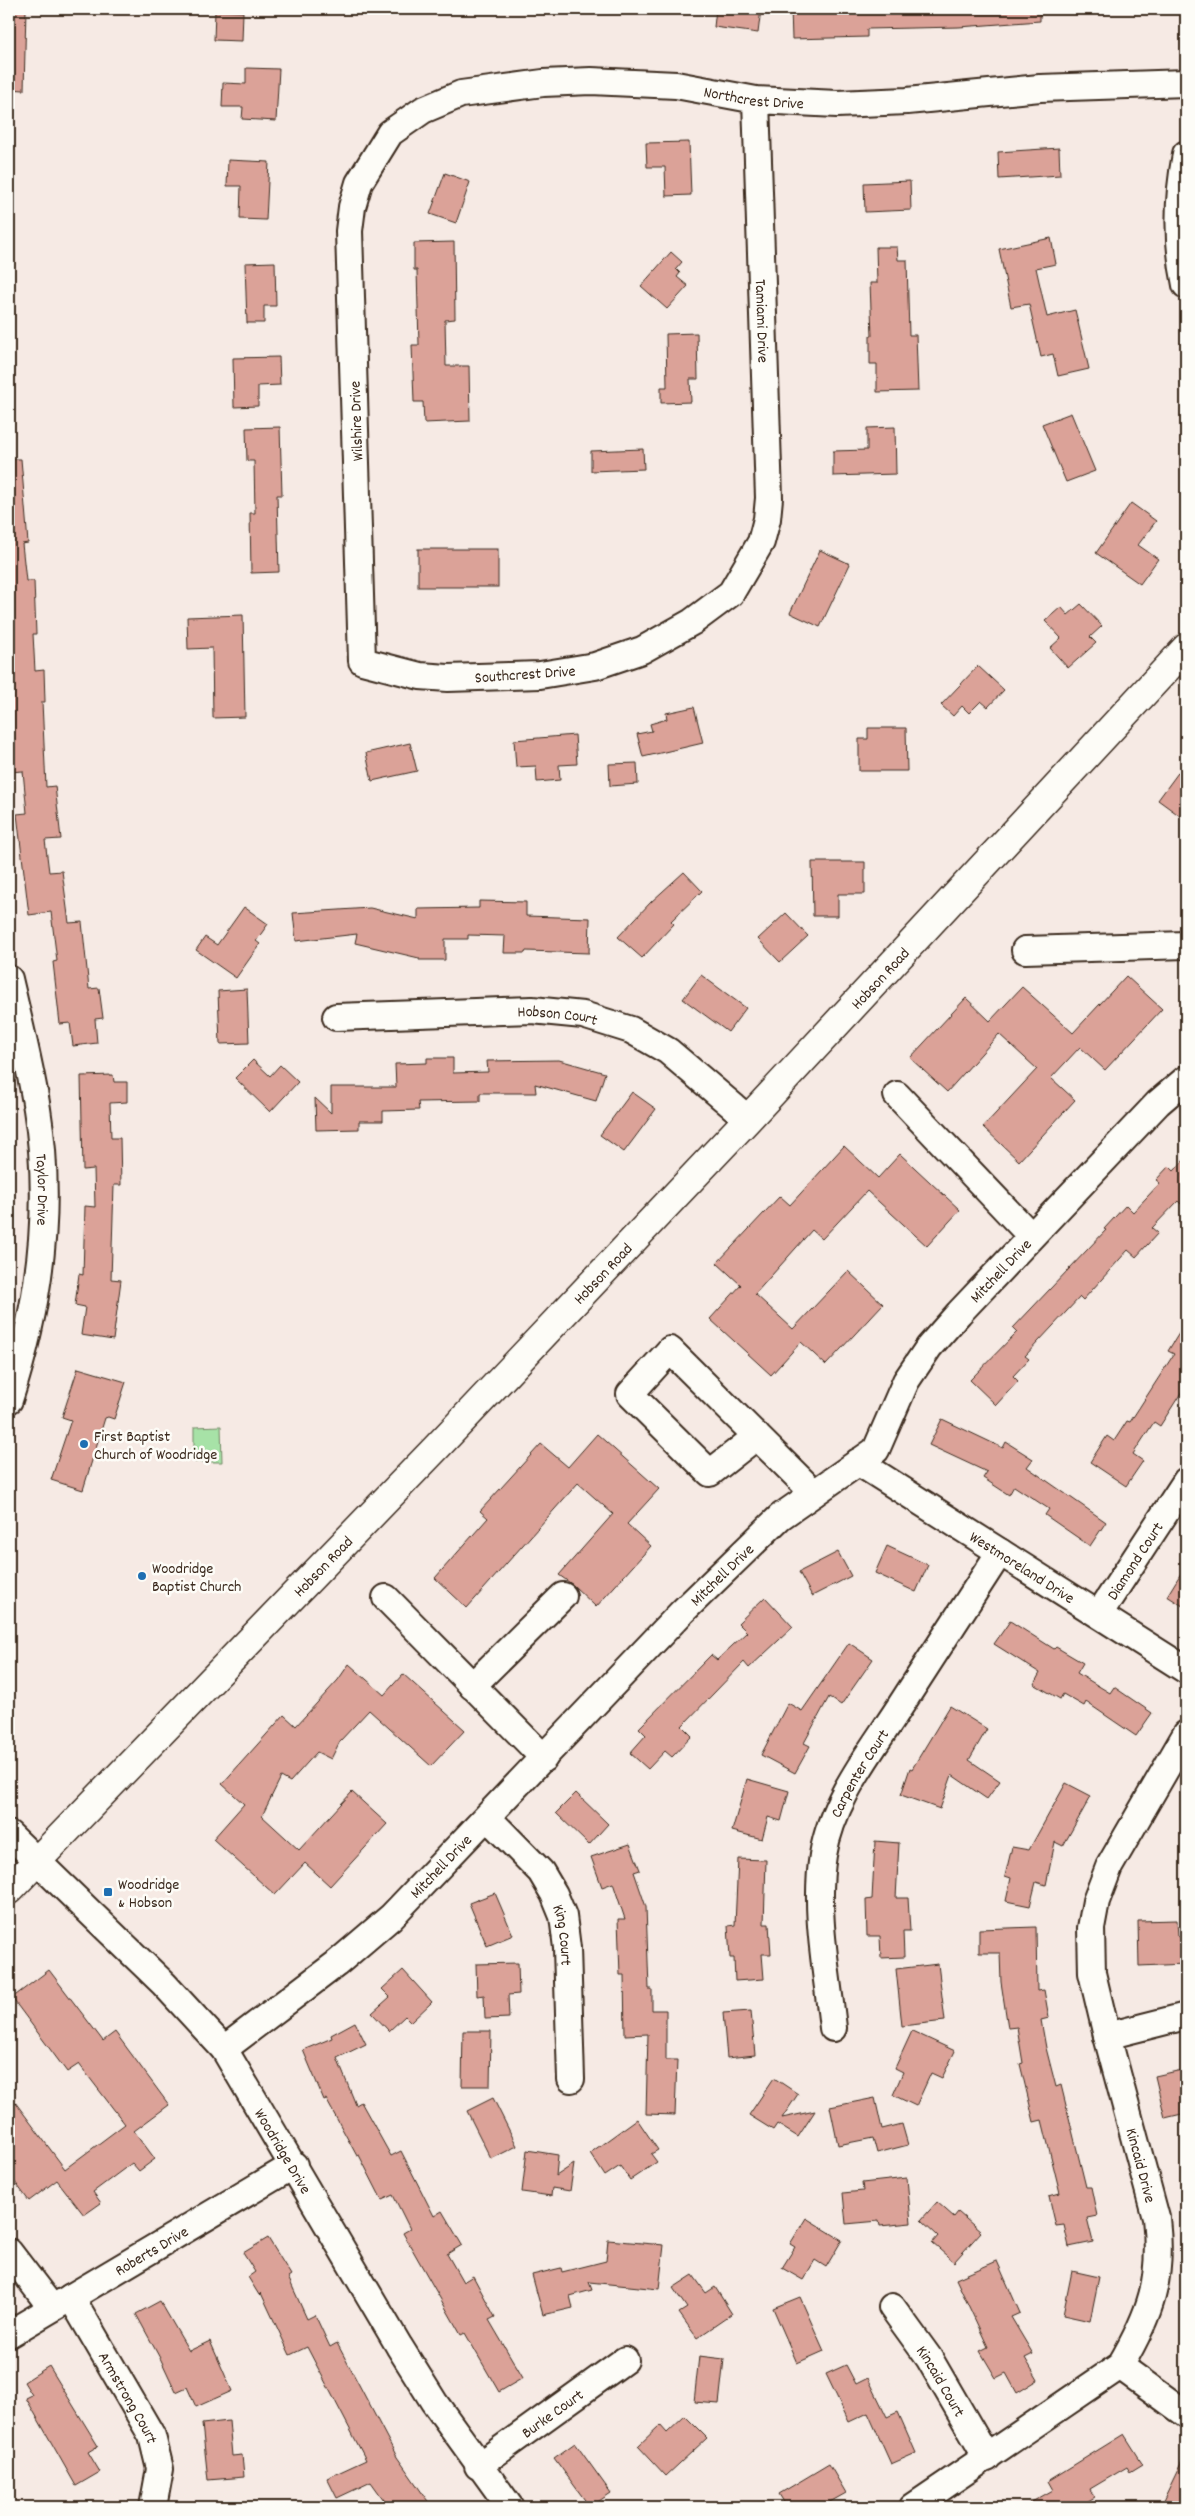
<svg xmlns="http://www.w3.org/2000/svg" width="1195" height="2516" viewBox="0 0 1195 2516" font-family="Dekko,sans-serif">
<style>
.green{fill:#a7e2a7;stroke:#718662}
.building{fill:#dba298;stroke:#3b2a1e}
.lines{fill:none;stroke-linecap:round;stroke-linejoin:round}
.minor-casing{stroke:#3b2a1e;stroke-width:30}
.major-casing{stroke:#3b2a1e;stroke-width:31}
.minor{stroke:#fdfcf7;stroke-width:26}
.major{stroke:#fdfcf7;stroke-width:28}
.poi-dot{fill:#1f6fb2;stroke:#fdfcf7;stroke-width:2}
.labels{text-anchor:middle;stroke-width:5;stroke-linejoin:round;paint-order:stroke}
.street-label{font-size:16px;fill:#3b2a1e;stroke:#fdfcf7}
.poi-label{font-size:16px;fill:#3b2a1e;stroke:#fdfcf7;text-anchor:start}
</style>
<rect width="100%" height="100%" fill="#f6eae4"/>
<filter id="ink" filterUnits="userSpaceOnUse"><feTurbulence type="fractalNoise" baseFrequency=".02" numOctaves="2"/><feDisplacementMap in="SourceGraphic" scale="10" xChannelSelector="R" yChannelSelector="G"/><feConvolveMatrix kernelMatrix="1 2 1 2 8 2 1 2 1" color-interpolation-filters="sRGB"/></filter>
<g filter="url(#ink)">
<path class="green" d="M221 1426 222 1462H194V1427Z"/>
<g class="building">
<path d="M9 9H26L24 90 9 89Z"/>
<path d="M716 9H761L758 33 714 27Z"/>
<path d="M791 9H816V12L884 9H1040V21L959 27 867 29V37L792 39Z"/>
<path d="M215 11 243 12 242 41 214 40Z"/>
<path d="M246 68 279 69 276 121 242 119 243 107H222L223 83 246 84Z"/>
<path d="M689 142 691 195 666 196 665 167H647L646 143Z"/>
<path d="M1059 148 1060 175 999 179 998 152Z"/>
<path d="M228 160 269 162 266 220 240 219 241 186H227Z"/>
<path d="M445 173 470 182 456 223 430 214Z"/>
<path d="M910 181 911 210 865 212 864 183Z"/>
<path d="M1051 238 1056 264 1036 268 1047 317 1075 310 1089 369 1058 376 1053 354 1041 357 1029 304 1011 307 999 249Z"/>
<path d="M454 242 455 319 445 320 446 366H469L470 421 424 423 423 402H414L412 345H419L417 270H414V243Z"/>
<path d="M876 247H897L898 260H907L909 335H916L918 391 877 392V364H870V336H872L870 283H877Z"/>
<path d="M671 252 682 262 676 269 680 273 677 277 688 286 667 309 641 286Z"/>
<path d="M275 262 276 306H264V323H247L245 263Z"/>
<path d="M697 333 698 379H690L691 402 661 403V387H667L666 334Z"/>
<path d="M279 357 280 385 258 386V406L234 407 233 358Z"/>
<path d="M1071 413 1095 471 1066 482 1042 424Z"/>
<path d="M280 427 282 495H277L279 572 251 573 250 513H255L254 461H247L246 428Z"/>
<path d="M895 427 896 474 833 476V451L867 450V428Z"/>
<path d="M643 449 644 469 591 471V451Z"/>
<path d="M9 459H21L28 543 22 544 26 581H34L36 634H33L35 671 44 670 45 702H42L46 787 55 786 61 839 45 840 49 872 62 871 69 923 82 922 89 989 99 988 103 1018 95 1019 97 1043 73 1046 70 1023 60 1024 53 962 57 961 51 912 29 915 17 814 27 813 23 771 9 772V674H11Z"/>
<path d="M1131 503 1156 521 1138 545 1158 559 1140 584 1096 553Z"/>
<rect x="418" y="549" width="80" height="38"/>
<path d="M820 550 850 564 820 627 790 613Z"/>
<path d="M1081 604 1102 626 1090 637 1096 643 1068 668 1050 648 1061 638 1045 621 1061 607 1068 615Z"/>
<path d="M243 615 245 717 213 718 212 648 188 649 187 617Z"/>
<path d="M978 666 1004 690 988 707 981 701 969 713 962 706 953 716 941 705Z"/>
<path d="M694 707 703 743 643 757 637 734 652 731 650 724 667 719 666 713Z"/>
<path d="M868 728H906L907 771H859V739H868Z"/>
<path d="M575 735 577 764 559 765 560 780 537 782 536 766 516 767 514 740Z"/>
<path d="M410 743 417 771 372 781 366 753Z"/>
<path d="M1186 762V808L1180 816 1158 800Z"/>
<path d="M637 763 638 784 610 786 609 764Z"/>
<path d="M812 862H865V894H838V916H813Z"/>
<path d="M684 872 702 891 671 921 674 924 642 958 618 937 651 902Z"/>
<path d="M479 901 526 902V916L590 918 589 953 526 951 525 953H504L505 936 468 935V939H445V960H419V958L355 943 357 934 296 941 293 913 370 908 418 919V909L479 908Z"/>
<path d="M244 907 268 924 256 941 260 944 236 978 196 950 205 937 217 945Z"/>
<path d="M786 913 808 936 780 962 758 939Z"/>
<path d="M701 975 746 1008 728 1032 683 999Z"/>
<path d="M1126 976 1162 1009 1105 1070 1080 1047 1051 1078 1075 1100 1019 1161 983 1127 1037 1069 999 1034 947 1092 910 1058 966 998 990 1021 1022 987 1073 1033Z"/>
<path d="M247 989 249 1043 220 1044 218 991Z"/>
<path d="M427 1058H453V1073L488 1072 487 1061 559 1060 605 1073 596 1101 535 1084 536 1093H480V1101L418 1102 419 1110 383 1111V1121H359V1129L316 1130 315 1098 331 1113V1087H396L395 1064 427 1063Z"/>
<path d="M253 1060 270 1076 280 1065 298 1082 270 1112 235 1078Z"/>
<path d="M113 1075 114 1082H127V1102L110 1103 111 1138H120L121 1185H114L111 1279 121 1280 113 1340 81 1335 85 1307 75 1305 79 1274 83 1275 85 1206 95 1207 94 1169 83 1170 81 1076Z"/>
<path d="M632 1092 656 1109 624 1152 600 1135Z"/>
<path d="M844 1146 878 1178 900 1154 960 1210 927 1246 867 1191 822 1239 812 1230 755 1294 793 1329 848 1271 883 1304 826 1365 801 1342 771 1375 710 1319 741 1285 717 1263 780 1196 790 1205Z"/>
<path d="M1186 1158V1209L1178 1201 1152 1228 1158 1233 1136 1257 1128 1250 1083 1300 1080 1297 1025 1356 1029 1359 1013 1376 1018 1381 996 1405 970 1380 1017 1332 1013 1328 1106 1230 1104 1229 1126 1205 1133 1212 1160 1183 1156 1180 1169 1166 1174 1171Z"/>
<path d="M1186 1322V1385L1160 1426 1154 1422 1133 1454 1143 1461 1126 1486 1090 1462 1107 1436 1114 1441 1127 1421 1130 1422 1174 1354 1168 1351Z"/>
<path d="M78 1368 126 1382 114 1419 108 1417 105 1418 83 1490 51 1480 71 1420 62 1417Z"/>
<path d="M942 1419 1003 1448 1006 1442 1033 1459 1027 1467 1106 1522 1090 1546 1045 1515 1049 1509 1014 1486 1009 1495 983 1478 987 1472 929 1445Z"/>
<path d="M597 1434 659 1489 627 1524 651 1546 596 1607 573 1585 559 1575 613 1514 578 1483 467 1608 435 1578 488 1518 480 1511 541 1444 568 1467Z"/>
<path d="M887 1546 928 1565 916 1592 875 1573Z"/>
<path d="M838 1552 851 1576 812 1596 799 1572Z"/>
<path d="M1186 1565V1608L1167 1596Z"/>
<path d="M765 1597 793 1627 749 1668 744 1662 682 1726 692 1736 672 1757 665 1751 648 1769 630 1753 646 1735 639 1728 711 1655 717 1660 747 1632 738 1623Z"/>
<path d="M1010 1621 1054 1649 1056 1647 1083 1663 1077 1673 1110 1693 1114 1687 1152 1713 1136 1736 1086 1702 1084 1706 1063 1694 1060 1699 1034 1684 1040 1673 994 1644Z"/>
<path d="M849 1643 873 1659 841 1705 829 1697 804 1743 810 1746 795 1773 761 1755 788 1703 802 1711Z"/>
<path d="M349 1664 384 1695 403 1674 465 1730 431 1766 369 1710 340 1741 331 1759 317 1752 290 1782 281 1777 262 1816 299 1850 352 1792 387 1824 330 1886 305 1863 275 1895 213 1839 244 1804 222 1784 284 1715 296 1726 338 1680Z"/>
<path d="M950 1706 987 1729 969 1760 1000 1781 987 1799 952 1775 940 1809 901 1795 910 1768 912 1769Z"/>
<path d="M747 1779 789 1791 781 1821 768 1817 762 1839 732 1831Z"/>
<path d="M1066 1783 1091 1796 1063 1846 1055 1842 1046 1885 1036 1882 1030 1906 1006 1901 1011 1878 1005 1876 1012 1847 1029 1850Z"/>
<path d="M576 1793 608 1824 589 1845 556 1813Z"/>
<path d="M875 1841 899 1843 896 1898H908L910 1931H903L904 1957 881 1958 880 1936H867L866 1900 872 1899Z"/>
<path d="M630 1844 640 1870 634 1872 646 1907 649 1989H652V2010H666V2060H677L675 2115 646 2114 648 2034 625 2035 624 1975H620L618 1919H625L613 1883 602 1887 591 1857Z"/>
<path d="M738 1859 766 1860 764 1924H769L771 1954H762L764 1979 735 1981 734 1958H730L728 1926 735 1925Z"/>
<path d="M495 1893 513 1935 487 1946 469 1903Z"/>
<path d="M1177 1920 1178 1937H1186V1964L1139 1966 1138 1921Z"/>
<path d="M1036 1927 1037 1991 1044 1990 1049 2018 1041 2020 1046 2048 1056 2087 1061 2085 1086 2187H1091L1097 2216 1087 2218 1093 2242 1069 2247 1064 2225 1056 2226 1049 2196 1060 2193 1042 2120 1034 2122 1020 2064 1023 2063 1017 2027 1008 2028 1001 1982 1000 1953H979V1929Z"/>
<path d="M518 1963 519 1994 508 1995 509 2018 485 2019 484 1995 477 1996 476 1964Z"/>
<path d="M938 1964 945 2021 902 2026 896 1969Z"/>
<path d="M49 1970 103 2041 115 2032 169 2105 134 2131 155 2159 139 2171 132 2163 93 2192 101 2203 84 2215 57 2180 29 2201 9 2174V2094L65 2169 125 2124 79 2064 67 2072 12 1998Z"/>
<path d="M403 1970 432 2002 411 2022 405 2016 389 2031 372 2013 390 1997 382 1989Z"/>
<path d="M751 2011 755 2055 727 2058 723 2013Z"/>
<path d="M355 2022 366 2044 337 2058 356 2105 361 2102 391 2156 401 2151 434 2216 442 2211 462 2245 447 2254 463 2282 473 2276 495 2317 489 2320 523 2378 499 2392 465 2333 461 2335 403 2233 410 2229 393 2195 382 2200 359 2155 357 2156 326 2099 324 2100 303 2050 332 2038 331 2035Z"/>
<path d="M463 2031H491L490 2086H462Z"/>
<path d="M912 2031 955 2051 942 2078 931 2073 916 2106 893 2095 903 2072 895 2068Z"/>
<path d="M1186 2069V2113L1165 2118 1155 2076Z"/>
<path d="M774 2078 798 2094 782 2118 815 2111 798 2137 777 2124 773 2130 749 2115Z"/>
<path d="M493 2098 517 2146 491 2159 467 2111Z"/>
<path d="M875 2098 882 2129 902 2124 908 2145 877 2153 873 2138 838 2145 830 2107Z"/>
<path d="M637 2119 658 2150 651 2154 657 2162 630 2180 620 2166 605 2176 590 2153Z"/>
<path d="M527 2150 558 2155 556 2176 574 2164 570 2191 552 2188 551 2196 522 2192Z"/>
<path d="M907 2178 911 2223 880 2226 879 2221 846 2224 843 2193 863 2191 862 2183Z"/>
<path d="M937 2202 954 2217 958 2212 981 2232 954 2262 932 2243 938 2236 921 2220Z"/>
<path d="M806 2218 842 2240 826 2267 815 2260 803 2280 782 2268 795 2247 790 2244Z"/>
<path d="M268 2238 291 2275 288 2277 307 2319 315 2315 330 2347 337 2343 397 2457 432 2507H389L371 2482 337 2498 327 2478 366 2460 307 2347 290 2355 261 2293 259 2295 248 2277 255 2272 243 2253Z"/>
<path d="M608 2240 664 2245 659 2289 589 2282 592 2290 570 2296 573 2308 543 2315 532 2275 561 2268 562 2272 606 2261Z"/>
<path d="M997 2261 1020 2313 1011 2317 1033 2354 1025 2358 1038 2380 1017 2393 1006 2373 996 2378 980 2351 988 2347 956 2279Z"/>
<path d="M1072 2271 1099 2277 1090 2321 1063 2315Z"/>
<path d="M693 2275 706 2293 715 2287 732 2314 697 2338 679 2313 687 2308 673 2288Z"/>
<path d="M800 2297 824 2351 797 2363 773 2308Z"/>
<path d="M160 2301 189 2351 210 2341 232 2391 196 2407 187 2387 176 2392 161 2360 136 2314Z"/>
<path d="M699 2356 724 2359 719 2404 694 2402Z"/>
<path d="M846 2365 856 2384 868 2378 887 2417 898 2412 916 2453 891 2464 868 2413 849 2422 826 2374Z"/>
<path d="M49 2366 98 2446 88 2452 100 2472 76 2486 26 2398 32 2395 24 2382Z"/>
<path d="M685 2416 707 2438 666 2476 638 2446 660 2425 667 2433Z"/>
<path d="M229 2421 232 2456 242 2455 244 2477 208 2480 202 2424Z"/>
<path d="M1124 2434 1143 2464 1130 2472 1127 2467 1090 2489 1094 2497 1077 2507H1023L1053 2490 1048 2481Z"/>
<path d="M575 2443 611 2493 590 2507 554 2458Z"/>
<path d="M1186 2453V2507H1160Z"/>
<path d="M829 2464 846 2493 821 2507H787L779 2494Z"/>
</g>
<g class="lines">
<defs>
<g id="minor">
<path id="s1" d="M756 100 769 498 767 519 761 542 731 593 692 622 642 650 595 666 540 675 448 678 420 676 362 661 349 231 352 207 359 183 390 133 423 110 461 94 543 83 591 81 676 85 756 100 837 104 907 101 1040 88 1186 83"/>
<path d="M1186 154C1178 196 1177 243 1186 285"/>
<path d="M1025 950 1186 945"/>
<path id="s2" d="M9 979C19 1022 30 1065 37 1109 53 1208 40 1305 9 1400"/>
<path id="s3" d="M336 1017 532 1010 583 1015 631 1030 668 1051 748 1119"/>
<path d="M897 1095 1031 1236"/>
<path d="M757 1436 710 1473 630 1394 670 1350 814 1493"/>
<path id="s4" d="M858 1462 1186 1670"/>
<path d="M386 1598 544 1758"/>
<path id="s5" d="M1099 1614 1186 1481"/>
<path d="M472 1686 563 1596"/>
<path id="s6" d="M487 1817 541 1872 554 1894 563 1916 567 1948 571 2079"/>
<path id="s7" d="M9 1834 164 1984 224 2049 399 2346 434 2402 510 2507"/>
<path id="s8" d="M833 2028C827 1972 814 1911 823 1855 832 1800 870 1753 899 1708 933 1656 966 1604 1000 1552"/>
<path d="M1107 2036 1186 2016"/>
<path id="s9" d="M224 2049 336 1964 391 1917 682 1612 780 1517 876 1450 906 1381 929 1347 959 1313 1158 1103 1186 1079"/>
<path d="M9 2252 52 2308"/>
<path id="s10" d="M71 2297 152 2436 160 2469 153 2507"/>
<path id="s11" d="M892 2307 929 2358 987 2458"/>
<path id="s12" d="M9 2334 294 2165"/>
<path d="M1120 2366 1186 2414"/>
<path id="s13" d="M478 2466 625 2360"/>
<path d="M913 2507 1120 2366C1151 2313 1163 2279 1156 2218L1107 2036 1092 1973 1091 1928 1096 1901 1109 1867 1186 1734"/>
</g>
<g id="major">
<path id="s14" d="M9 1890 437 1447 748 1119 1186 648"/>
</g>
</defs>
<use href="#minor" class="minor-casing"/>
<use href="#major" class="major-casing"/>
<use href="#minor" class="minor"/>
<use href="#major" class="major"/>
</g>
</g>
<g class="poi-dot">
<circle cx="84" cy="1444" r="5"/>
<circle cx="142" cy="1576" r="5"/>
<rect x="103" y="1887" width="10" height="10" rx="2.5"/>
</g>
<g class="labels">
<g class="street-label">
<text dy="6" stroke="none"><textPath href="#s1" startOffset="1808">Northcrest Drive</textPath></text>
<text dy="6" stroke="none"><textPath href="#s1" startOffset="221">Tamiami Drive</textPath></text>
<text transform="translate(355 421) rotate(-92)" y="6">Wilshire Drive</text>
<text transform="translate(525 673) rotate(-4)" y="6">Southcrest Drive</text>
<text dy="6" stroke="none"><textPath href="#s14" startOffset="1261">Hobson Road</textPath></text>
<text dy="6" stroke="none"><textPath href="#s3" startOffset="222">Hobson Court</textPath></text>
<text dy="6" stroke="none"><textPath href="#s2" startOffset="214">Taylor Drive</textPath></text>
<text dy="6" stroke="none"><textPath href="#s9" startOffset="1109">Mitchell Drive</textPath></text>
<text dy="6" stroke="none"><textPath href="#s14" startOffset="856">Hobson Road</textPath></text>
<text dy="6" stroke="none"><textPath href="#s5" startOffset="64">Diamond Court</textPath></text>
<text dy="6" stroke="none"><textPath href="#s4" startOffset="195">Westmoreland Drive</textPath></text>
<text dy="6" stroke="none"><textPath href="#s14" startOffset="451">Hobson Road</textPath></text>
<text dy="6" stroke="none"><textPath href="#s9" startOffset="689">Mitchell Drive</textPath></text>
<text dy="6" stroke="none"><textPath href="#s8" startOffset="264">Carpenter Court</textPath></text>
<text dy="6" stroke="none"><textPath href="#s9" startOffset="284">Mitchell Drive</textPath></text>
<text dy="6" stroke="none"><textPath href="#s6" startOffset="145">King Court</textPath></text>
<text dy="6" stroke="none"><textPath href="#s7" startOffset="422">Woodridge Drive</textPath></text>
<text transform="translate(1142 2165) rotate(75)" y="6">Kincaid Drive</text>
<text dy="6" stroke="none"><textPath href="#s12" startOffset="165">Roberts Drive</textPath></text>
<text dy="6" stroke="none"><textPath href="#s11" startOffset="89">Kincaid Court</textPath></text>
<text dy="6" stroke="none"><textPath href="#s10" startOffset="116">Armstrong Court</textPath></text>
<text dy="6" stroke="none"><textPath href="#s13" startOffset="91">Burke Court</textPath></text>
</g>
<g class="poi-label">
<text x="94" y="1441">First Baptist<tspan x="94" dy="18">Church of Woodridge</tspan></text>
<text x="152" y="1573">Woodridge<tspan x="152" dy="18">Baptist Church</tspan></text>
<text x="118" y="1889">Woodridge<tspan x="118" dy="18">&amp; Hobson</tspan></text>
</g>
</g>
<rect width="1195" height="2516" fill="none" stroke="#fdfcf7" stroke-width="30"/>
<rect x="15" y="15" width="1165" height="2486" fill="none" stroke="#3b2a1e" stroke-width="2" filter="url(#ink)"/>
</svg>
